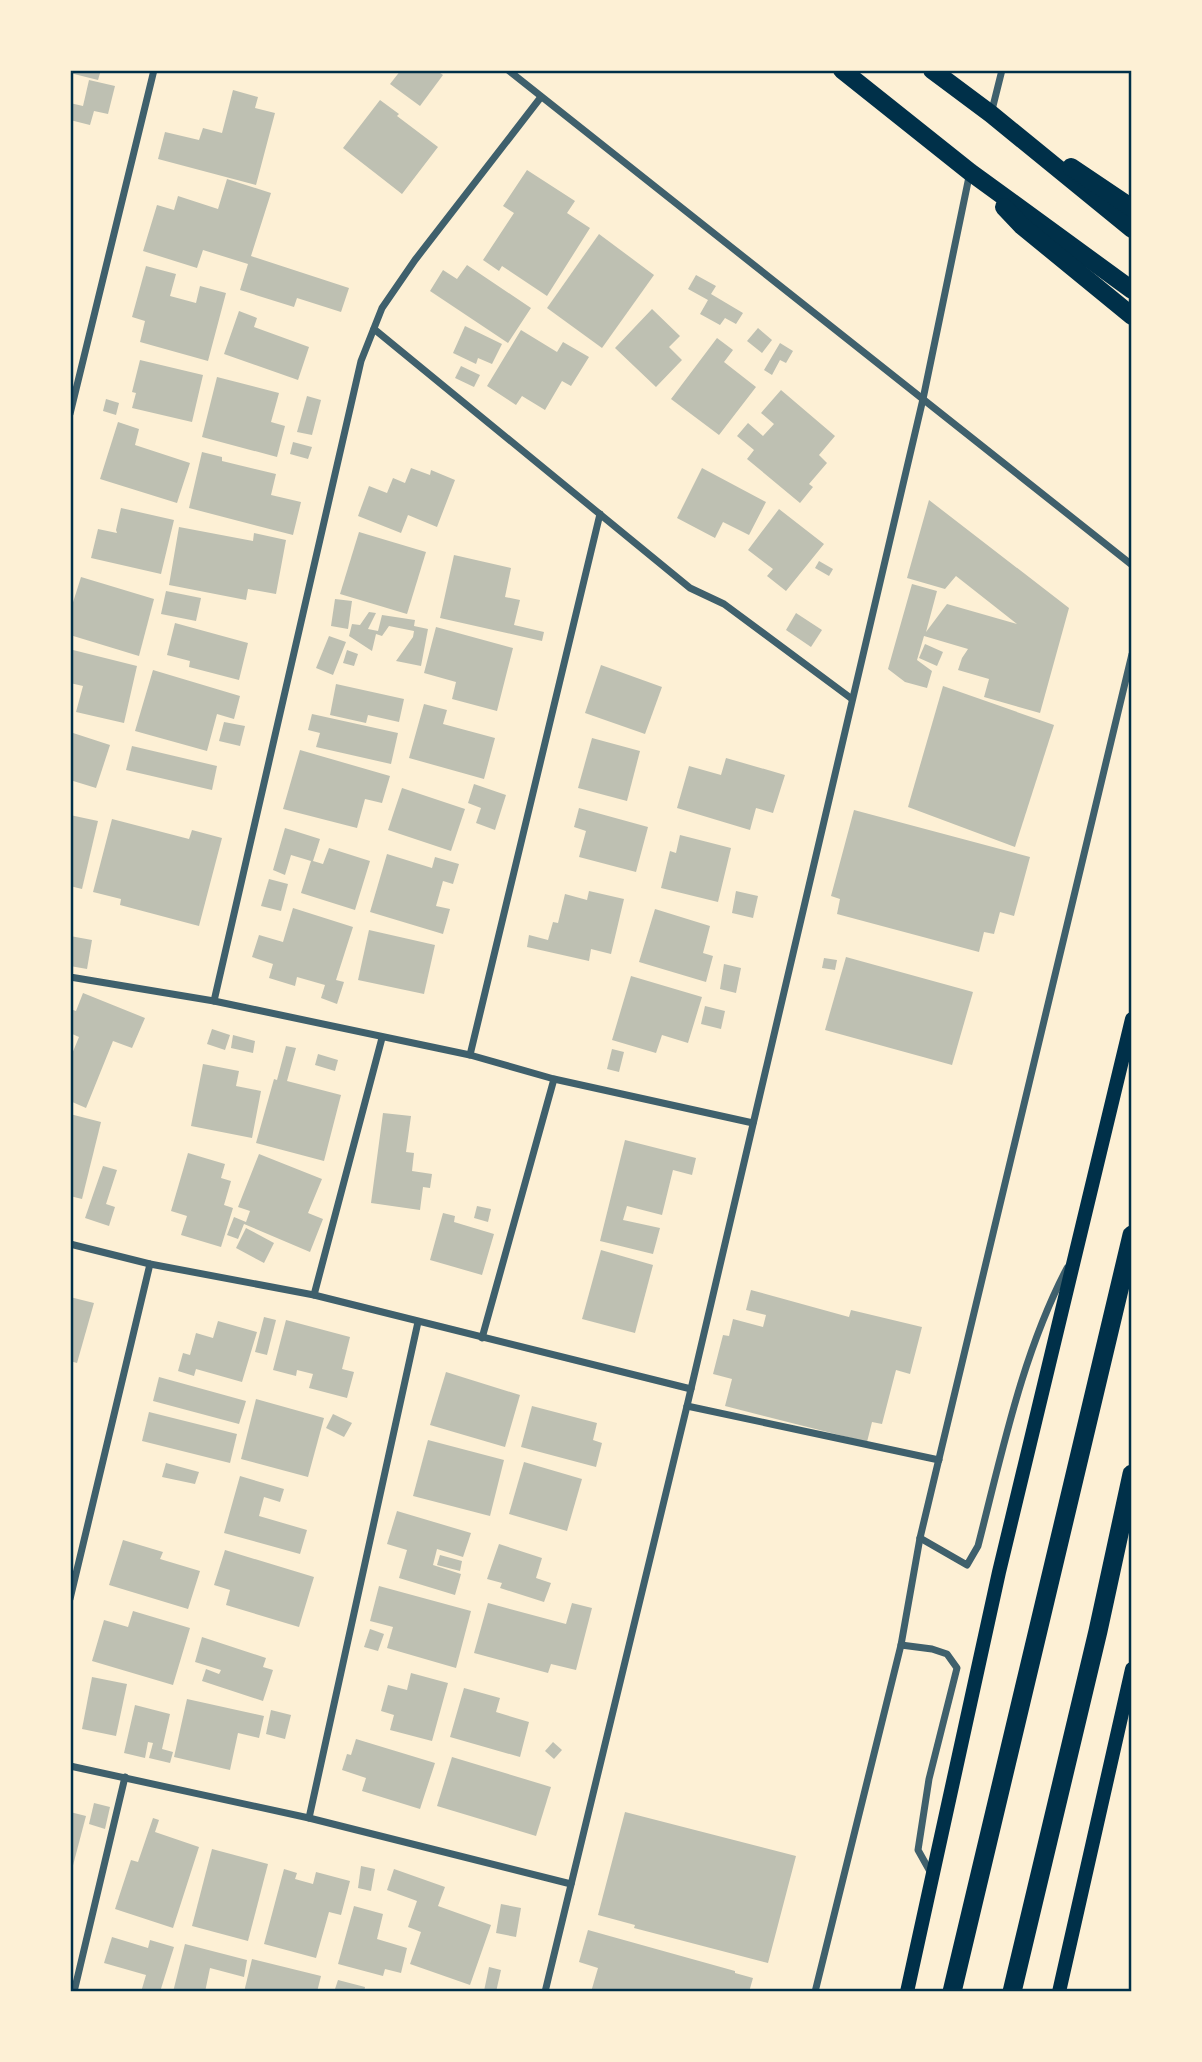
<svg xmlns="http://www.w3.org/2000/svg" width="1202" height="2062" viewBox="0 0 1202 2062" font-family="Roboto,sans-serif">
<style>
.building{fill:#bec0b2}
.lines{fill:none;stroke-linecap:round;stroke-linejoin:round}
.minor{stroke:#3f606c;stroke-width:7}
.secondary{stroke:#003049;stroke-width:14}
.primary{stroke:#003049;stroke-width:18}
.motorway{stroke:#003049;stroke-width:19}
.neatline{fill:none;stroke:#003049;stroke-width:2.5}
</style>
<rect width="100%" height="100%" fill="#fdf0d5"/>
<g class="building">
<path d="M70 70H101L98 80 70 73Z"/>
<path d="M401 70H436L443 75 420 106 390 84Z"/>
<path d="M89 80 115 86 108 114 94 111 90 125 70 120V103L83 106Z"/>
<path d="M233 90 258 97 255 108 275 113 256 185 158 159 165 132 199 140 203 128 222 133Z"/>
<path d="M380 100 399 114 397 116 438 147 402 194 343 148Z"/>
<path d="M527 170 575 201 567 213 590 228 547 296 502 266 499 271 483 260 514 213 503 206Z"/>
<path d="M227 179 271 193 251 256 349 288 341 312 297 298 294 307 240 290 248 264 203 250 197 268 143 251 157 205 174 210 178 196 218 209Z"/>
<path d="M599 234 654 275 602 348 547 308Z"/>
<path d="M467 265 531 308 508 343 430 291 443 270 457 279Z"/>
<path d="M146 266 176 274 170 296 196 303 200 286 226 293 208 361 140 342 145 321 132 317Z"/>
<path d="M696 275 716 286 711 294 743 313 736 324 725 318 720 325 700 314 708 300 688 289Z"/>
<path d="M652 309 680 336 669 347 682 360 656 387 615 348Z"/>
<path d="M239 311 257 318 254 327 309 347 298 380 224 354Z"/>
<path d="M465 326 502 344 492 364 478 358 476 364 453 353Z"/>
<path d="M758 328 772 340 762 353 747 341Z"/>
<path d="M521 330 557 352 563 342 589 357 571 386 562 381 545 410 522 396 516 405 487 386Z"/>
<path d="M717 338 733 350 724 362 756 387 719 435 671 399Z"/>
<path d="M780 343 793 351 786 363 780 360 772 375 764 370Z"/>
<path d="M140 360 203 375 192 422 132 408 136 393 132 392Z"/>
<path d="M461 366 480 375 474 387 455 378Z"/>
<path d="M217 377 279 393 271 422 285 426 277 457 202 437Z"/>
<path d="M781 390 835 436 819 455 827 463 809 484 813 487 800 503 747 459 754 450 737 436 748 423 763 436 774 424 761 413Z"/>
<path d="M307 396 321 400 312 435 297 432Z"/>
<path d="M106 399 119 403 116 415 103 411Z"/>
<path d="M118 422 139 429 135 445 190 463 177 503 100 479Z"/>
<path d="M293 442 312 447 308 459 290 454Z"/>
<path d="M202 452 222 457V461L276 474 271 495 301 502 293 535 189 508Z"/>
<path d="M411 468 430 475 431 470 455 480 437 527 408 515 401 533 358 516 369 486 387 493 393 478 405 483Z"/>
<path d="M702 468 766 502 749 535 723 522 715 538 677 518Z"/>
<path d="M929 500 1069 608 1040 713 984 697 989 679 958 670 962 658 968 649 924 636 917 660 932 671 927 688 905 682 888 669 912 584 937 591 926 632 947 604 1017 624 956 576 945 589 907 578Z"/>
<path d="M121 508 174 520 161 574 91 558 98 529 117 533 116 530Z"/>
<path d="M779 509 824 544 786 591 767 576 773 569 748 550Z"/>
<path d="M179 527 253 541 254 533 286 540 276 594 248 589 246 600 169 585Z"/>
<path d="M359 532 426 552 407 614 340 594Z"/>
<path d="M454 555 511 568 505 597 520 600 514 625 544 632 542 641 440 618Z"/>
<path d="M819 561 833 569 829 576 815 568Z"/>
<path d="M81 577 154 599 139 656 70 635V612Z"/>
<path d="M166 591 201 598 196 621 161 614Z"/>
<path d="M335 599 352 601 348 629 331 626Z"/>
<path d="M369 612 376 613 368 629 378 631 382 615 415 620 414 626 428 629 421 666 396 661 413 637 414 631 389 626 382 636 376 634 372 651 349 636 352 624 360 625Z"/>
<path d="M796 613 822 630 811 647 786 630Z"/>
<path d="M175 623 248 643 239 680 189 667 190 661 167 655Z"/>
<path d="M436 627 513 648 497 711 452 699 456 682 424 673Z"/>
<path d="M329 636 346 642 333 675 316 668Z"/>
<path d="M925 644 943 652 937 666 919 658Z"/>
<path d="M73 650 137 666 124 723 76 712 83 686 70 683V662Z"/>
<path d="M347 650 358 654 354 666 343 663Z"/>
<path d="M601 665 662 687 645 734 585 713Z"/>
<path d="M153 670 240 696 234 719 217 714 207 751 135 731Z"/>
<path d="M336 684 404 699 399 722 368 715 366 723 330 715Z"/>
<path d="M943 686 1054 725 1015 847 908 807Z"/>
<path d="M424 704 447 710 443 724 495 738 484 779 409 758Z"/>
<path d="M312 714 398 733 391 764 316 747 320 733 308 730Z"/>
<path d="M224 722 245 726 240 746 219 741Z"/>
<path d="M70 732 110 745 96 788 70 780Z"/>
<path d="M592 738 640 751 627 801 578 788Z"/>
<path d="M132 746 217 766 212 790 126 770Z"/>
<path d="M300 750 390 776 382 803 365 799 357 828 283 809Z"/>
<path d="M726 758 785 775 773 813 756 808 750 830 677 808 689 766 721 775Z"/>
<path d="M474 784 506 795 495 830 476 823 481 808 468 803Z"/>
<path d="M402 788 465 809 451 851 388 830Z"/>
<path d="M579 808 648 827 636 872 579 857 586 831 574 827Z"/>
<path d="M854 810 1030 857 1014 916 1000 912 994 934 984 932 979 952 837 914 840 899 831 896Z"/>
<path d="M70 815 98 821 82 889 70 886Z"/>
<path d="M112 819 189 839 192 830 222 838 199 926 120 905 121 899 93 892Z"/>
<path d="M285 828 320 839 313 861 323 864 329 848 370 861 355 910 301 893 311 861 291 855 285 875 273 870Z"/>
<path d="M680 835 731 848 718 902 661 888 670 851 676 853Z"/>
<path d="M387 854 432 868 435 857 459 864 453 884 443 881 436 906 450 909 443 934 370 912Z"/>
<path d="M269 879 288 884 281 911 261 906Z"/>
<path d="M589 891 624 899 611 954 591 949 589 961 527 947 529 935 548 940 553 922 558 923 565 894 587 900Z"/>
<path d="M736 891 758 896 753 918 732 913Z"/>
<path d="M293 908 353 927 336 980 344 982 337 1004 321 998 325 985 297 977 295 986 269 978 273 964 252 957 259 935 283 942Z"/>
<path d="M655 909 710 926 703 953 713 956 706 982 639 962Z"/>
<path d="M369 930 435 945 424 994 358 980Z"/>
<path d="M70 936 92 940 87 969 70 966Z"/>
<path d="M846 957 973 992 952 1065 825 1030Z"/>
<path d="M824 958 837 960 835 970 822 968Z"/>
<path d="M724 964 741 968 736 993 720 989Z"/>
<path d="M631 976 702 997 688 1043 662 1035 656 1053 612 1040Z"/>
<path d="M83 993 145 1018 132 1048 113 1041 86 1108 70 1101V1053L72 1054 79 1037 70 1033V1009L76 1011Z"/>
<path d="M705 1006 725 1011 721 1029 701 1024Z"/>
<path d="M212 1029 230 1035 225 1050 207 1044Z"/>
<path d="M233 1035 255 1041 253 1053 231 1048Z"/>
<path d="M286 1046 296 1048 287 1081 341 1095 324 1161 256 1143 274 1079 277 1080Z"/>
<path d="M612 1049 624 1052 619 1072 607 1069Z"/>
<path d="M318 1054 338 1060 335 1071 315 1065Z"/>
<path d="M203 1064 239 1071 236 1086 261 1091 252 1138 191 1126Z"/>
<path d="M383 1113 411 1116 406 1152 414 1153 412 1171 432 1174 430 1188 423 1187 420 1210 371 1203Z"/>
<path d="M70 1114 101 1122 82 1199 70 1196Z"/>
<path d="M625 1140 696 1158 692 1175 673 1170 662 1215 627 1206 623 1220 660 1228 653 1254 600 1241Z"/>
<path d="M188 1153 225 1164 221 1178 231 1181 224 1205 233 1208 221 1247 181 1235 187 1216 171 1211Z"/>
<path d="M259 1154 322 1179 308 1213 323 1219 310 1252 244 1224 238 1239 227 1235 234 1217 246 1222 250 1211 238 1207Z"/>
<path d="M103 1166 117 1170 106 1204 115 1207 109 1226 85 1218Z"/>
<path d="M477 1206 491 1209 488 1222 474 1218Z"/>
<path d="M443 1213 455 1216 454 1222 494 1234 482 1275 430 1260Z"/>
<path d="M246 1228 274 1243 264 1263 236 1248Z"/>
<path d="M601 1250 653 1265 635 1333 582 1319Z"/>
<path d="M751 1290 849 1317 851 1310 922 1327 910 1374 896 1370 882 1424 872 1422 867 1442 725 1406 732 1379 713 1374 723 1335 729 1336 733 1319 763 1327 766 1315 746 1310Z"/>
<path d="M70 1297 94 1303 77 1363 70 1361Z"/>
<path d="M264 1317 276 1320 267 1355 255 1352Z"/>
<path d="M286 1320 350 1337 342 1369 354 1372 347 1398 309 1388 313 1374 297 1370 296 1376 273 1370Z"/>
<path d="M218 1321 257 1332 242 1382 196 1369 194 1376 178 1371 183 1353 190 1355 196 1333 213 1338Z"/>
<path d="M446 1372 520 1395 505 1447 430 1425Z"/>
<path d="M159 1377 246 1401 239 1424 153 1401Z"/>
<path d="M256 1399 324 1418 308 1477 241 1459Z"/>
<path d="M532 1406 597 1423 593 1440 602 1443 596 1467 521 1447Z"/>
<path d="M149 1412 237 1434 230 1463 142 1441Z"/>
<path d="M333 1414 352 1423 344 1437 326 1428Z"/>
<path d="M428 1440 504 1460 490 1516 413 1496Z"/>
<path d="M524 1462 582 1479 567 1531 509 1514Z"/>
<path d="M166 1463 199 1472 195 1484 162 1477Z"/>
<path d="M240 1476 284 1489 280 1502 264 1497 259 1516 307 1530 300 1554 224 1533Z"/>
<path d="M397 1511 471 1533 463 1557 437 1549 433 1565 461 1574 455 1595 399 1578 407 1550 387 1544Z"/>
<path d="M123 1540 163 1552 160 1559 200 1571 188 1609 109 1585Z"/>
<path d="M499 1544 542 1558 536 1578 551 1583 544 1602 500 1588 502 1583 487 1579Z"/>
<path d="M225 1550 314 1577 299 1627 226 1605 230 1590 214 1585Z"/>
<path d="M440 1555 462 1561 460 1571 437 1565Z"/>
<path d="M379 1586 471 1611 456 1668 387 1648 393 1627 370 1621Z"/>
<path d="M488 1603 566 1624 572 1603 592 1608 576 1670 551 1664 548 1673 474 1653Z"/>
<path d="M133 1611 190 1628 173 1685 92 1661 104 1620 128 1627Z"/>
<path d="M370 1629 384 1634 378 1651 364 1647Z"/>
<path d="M202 1637 266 1658 263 1667 273 1670 263 1701 202 1681 206 1669 219 1674 221 1670 195 1662Z"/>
<path d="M411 1673 448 1683 432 1741 390 1730 394 1715 381 1711 388 1685 407 1690Z"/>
<path d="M92 1677 127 1684 116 1736 82 1729Z"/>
<path d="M464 1688 500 1698 496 1712 529 1722 520 1757 450 1737Z"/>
<path d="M187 1699 264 1716 259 1738 238 1733 230 1770 174 1757Z"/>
<path d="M135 1705 170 1714 162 1749 173 1752 170 1763 149 1758 153 1743 148 1742 145 1758 124 1753Z"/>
<path d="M271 1710 291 1715 285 1739 266 1734Z"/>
<path d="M356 1739 435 1763 420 1809 362 1791 366 1778 342 1770 347 1754 351 1755Z"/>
<path d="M553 1742 562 1750 554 1759 545 1751Z"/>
<path d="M452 1757 551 1787 536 1836 437 1806Z"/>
<path d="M94 1803 110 1807 105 1829 89 1824Z"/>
<path d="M70 1812 86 1816 71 1873H70Z"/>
<path d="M625 1812 796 1856 768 1963 634 1928 635 1925 598 1915Z"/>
<path d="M153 1818 159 1820 155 1832 199 1847 173 1928 115 1909 131 1860 138 1862Z"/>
<path d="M212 1849 268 1864 248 1941 192 1926Z"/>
<path d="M361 1866 375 1869 371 1891 358 1888Z"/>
<path d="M284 1869 297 1873 295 1879 313 1884 316 1872 350 1881 341 1915 329 1912 316 1958 264 1944Z"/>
<path d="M394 1869 445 1887 438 1906 491 1925 470 1985 410 1964 421 1932 408 1927 417 1901 387 1890Z"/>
<path d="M501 1904 521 1908 516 1937 496 1933Z"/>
<path d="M354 1906 383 1914 377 1939 407 1948 401 1973 385 1969 383 1976 338 1964Z"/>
<path d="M588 1930 735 1971V1973L753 1978 749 1992H591L598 1968 579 1962Z"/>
<path d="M112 1937 148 1948 150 1940 174 1947 160 1992H141L146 1975 104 1963Z"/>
<path d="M185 1944 247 1960 244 1977 210 1968 205 1992H173Z"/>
<path d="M252 1959 321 1976 317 1992H244Z"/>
<path d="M489 1967 501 1970 496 1992 484 1991Z"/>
<path d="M338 1980 365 1987 364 1992H334Z"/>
</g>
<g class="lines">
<g class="minor">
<path d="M508 70 1132 565"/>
<path d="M991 114 1002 70"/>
<path d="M374 329 690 588 724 604 852 699"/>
<path d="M70 414 154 70"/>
<path d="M70 977 214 1001 470 1055 554 1079 753 1123"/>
<path d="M214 1001 361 361 382 308 415 260 541 97"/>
<path d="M470 1055 600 514"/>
<path d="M70 1244 150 1264 314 1295 691 1389"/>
<path d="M314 1295 382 1038"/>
<path d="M482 1338 554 1079"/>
<path d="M687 1406 939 1460"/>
<path d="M920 1538 967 1565 978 1546C1002 1453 1022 1354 1067 1268"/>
<path d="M70 1599 150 1264"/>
<path d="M901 1645 932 1649 947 1654 957 1668 929 1779 918 1850 932 1875"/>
<path d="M70 1766 309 1818 571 1884"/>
<path d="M309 1818 418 1322"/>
<path d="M74 1992 125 1777"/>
<path d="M545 1992 687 1406 923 399 970 172"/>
<path d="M815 1992 901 1645 920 1538 1132 654"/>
</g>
<g class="secondary">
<path d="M907 1992 999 1572 1132 1019"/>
<path d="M1059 1992 1132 1669"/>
</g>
<g class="primary">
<path d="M842 70 970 172 1132 290"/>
<path d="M932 70 991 114 1132 229"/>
<path d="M1071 167 1132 208"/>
<path d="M1004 207 1022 226 1132 316"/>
</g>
<g class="motorway">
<path d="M952 1992 1132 1235"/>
<path d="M1012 1992 1098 1631 1132 1474"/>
</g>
</g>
<rect width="1202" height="2062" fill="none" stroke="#fdf0d5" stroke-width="144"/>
<rect x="72" y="72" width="1058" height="1918" class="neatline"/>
</svg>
